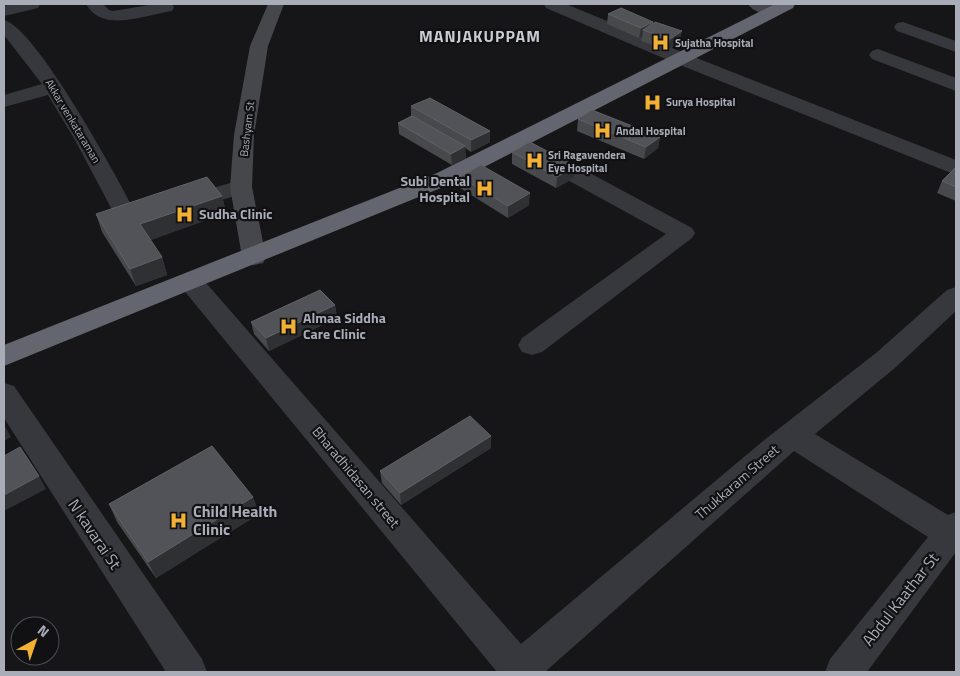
<svg xmlns="http://www.w3.org/2000/svg" width="960" height="676" viewBox="0 0 960 676" font-family="'Titillium Web',sans-serif">
<style>
.lines{fill:none;stroke-linecap:round;stroke-linejoin:round}
.street{fill:#37383d;fill-rule:evenodd}
.secondary{fill:#45474d;fill-rule:evenodd}
.highway{fill:#63666e;fill-rule:evenodd}
.wall{fill:#47494d}
.shaded-wall{fill:#2f3033}
.building{fill:#525359;stroke:#5f6168}
.labels{text-anchor:middle;stroke-width:4.5;stroke-linejoin:round;paint-order:stroke}
.far-poi-label{font-size:11px;font-weight:bold;fill:#a8adb8;stroke:#111113;text-anchor:start}
.far-street-label{font-size:11px;fill:#a8adb8;stroke:#111113}
.poi-label{font-size:14px;font-weight:bold;fill:#a8adb8;stroke:#111113;text-anchor:start}
.street-label{font-size:14px;fill:#a8adb8;stroke:#111113}
.far-district-label{font-size:16px;font-weight:bold;letter-spacing:1px;fill:#c9ccd4;stroke:#111113}
.near-poi-label{font-size:16px;font-weight:bold;fill:#a8adb8;stroke:#111113;text-anchor:start}
.near-street-label{font-size:16px;fill:#a8adb8;stroke:#111113}
</style>
<rect width="100%" height="100%" fill="#161618"/>
<g class="lines">
<g class="street">
<path d="M13 4H40L38 8 4 16V6Z"/>
<path d="M86 4H103L109 10 113 11 155 4H172L174 7 172 11 166 12C139 17 102 32 86 4Z"/>
<path d="M544 4H566L689 55 956 160V175L675 63 546 8Z"/>
<path d="M4 20C36 28 116 175 134 210L241 180 249 182 252 187 249 192 144 222 136 224 118 221 75 140 48 95 4 107V95L42 84 4 35Z"/>
<path d="M903 22 956 41V52L897 31 894 27 897 23Z"/>
<path d="M878 49 956 78V91L872 59 869 55 872 51Z"/>
<path d="M541 150 549 151 692 228 695 233 692 238 542 352 532 355 522 352 518 345 522 338 666 234 533 161 530 156 533 151Z"/>
<path d="M191 274 200 276 521 644 763 441 876 353 947 290 956 287V311L896 367 815 434 948 515 956 512V552L867 672H825L830 659 928 537 794 451 545 672H497L182 288 178 282 182 276Z"/>
<path d="M4 383 14 386 202 659 207 672H166L4 418Z"/>
</g>
<g class="secondary">
<path d="M268 4H284L268 46 254 135 252 187 266 257 263 263 254 265 245 263 242 257 230 187 234 135 250 46Z"/>
<path d="M748 4C759 4 773 1 780 11L778 15C769 17 753 12 748 4Z"/>
</g>
<path class="highway" d="M775 4H795L793 8 453 183 4 366V345L437 173Z"/>
</g>
<g class="wall">
<path d="M608 14 653 22V24L680 42 668 50 641 41 642 37 639 38 607 24Z"/>
<path d="M411 106 490 131V142L471 152 465 148 466 158 452 165 399 134 398 123 411 116Z"/>
<path d="M578 119 660 137 658 148 644 159 577 131Z"/>
<path d="M512 152 575 166 574 178 556 188 512 164Z"/>
<path d="M956 167V201L937 193 942 181Z"/>
<path d="M460 177 529 205 508 218 460 188Z"/>
<path d="M222 196 226 213 150 240 162 257 167 275 136 286 102 232 96 214Z"/>
<path d="M335 305 337 318 269 351 254 334 251 322Z"/>
<path d="M491 436V448L401 505 382 483 380 471Z"/>
<path d="M253 497 259 514 156 578 117 522 109 504Z"/>
</g>
<g class="shaded-wall">
<path d="M653 22 652 32 643 30 642 37 639 38 641 28Z"/>
<path d="M682 31 680 42 668 50 670 39Z"/>
<path d="M490 131V142L471 152V140Z"/>
<path d="M660 137 658 148 644 159 646 147Z"/>
<path d="M465 146 466 158 452 165 451 154Z"/>
<path d="M575 166 574 178 556 188 557 177Z"/>
<path d="M530 193 529 205 508 218V206Z"/>
<path d="M222 196 226 213 146 242 140 224Z"/>
<path d="M162 257 167 275 136 286 130 269Z"/>
<path d="M335 305 337 318 269 351 266 338Z"/>
<path d="M4 425 11 437 4 441Z"/>
<path d="M491 436V448L401 505 400 493Z"/>
<path d="M39 476 46 489 4 511V495Z"/>
<path d="M253 497 259 514 156 578 148 562Z"/>
</g>
<g class="building">
<path d="M621 8 653 22 641 28 608 14Z"/>
<path d="M655 22 682 31 670 39 643 30Z"/>
<path d="M430 98 490 131 471 140 411 106Z"/>
<path d="M592 110 660 137 646 147 578 119Z"/>
<path d="M412 116 465 146 451 154 398 123Z"/>
<path d="M530 142 575 166 557 177 512 152Z"/>
<path d="M481 165 530 193 508 206 460 177Z"/>
<path d="M956 167V187L942 181Z"/>
<path d="M207 177 222 196 140 224 162 257 130 269 96 214Z"/>
<path d="M320 290 335 305 266 338 251 322Z"/>
<path d="M470 416 491 436 400 493 380 471Z"/>
<path d="M212 446 253 497 148 562 109 504Z"/>
<path d="M20 447 39 476 4 495V456Z"/>
</g>
<defs>
<symbol id="hospital-bare" viewBox="-9 -9 18 18"><path d="M-5-5h3v3.5h4V-5h3V5h-3V1.5h-4V5h-3Z" fill="#f2b134" stroke="#111113" stroke-width="2.5" paint-order="stroke"/></symbol>
</defs>
<g fill-rule="evenodd">
<use href="#hospital-bare" x="648" y="30" width="25" height="25"/>
<use href="#hospital-bare" x="640" y="90" width="25" height="25"/>
<use href="#hospital-bare" x="590" y="118" width="25" height="25"/>
<use href="#hospital-bare" x="522" y="148" width="25" height="25"/>
<use href="#hospital-bare" x="472" y="176" width="25" height="25"/>
<use href="#hospital-bare" x="172" y="202" width="25" height="25"/>
<use href="#hospital-bare" x="276" y="314" width="25" height="25"/>
<use href="#hospital-bare" x="166" y="508" width="25" height="25"/>
</g>
<g class="labels">
<g class="far-poi-label">
<text x="675" y="47">Sujatha Hospital</text>
<text x="666" y="106">Surya Hospital</text>
<text x="616" y="135">Andal Hospital</text>
<text x="548" y="159">Sri Ragavendera<tspan x="548" dy="13">Eye Hospital</tspan></text>
</g>
<g class="far-street-label">
<text transform="translate(73 121) rotate(59)" y="4">Akkar venkataraman</text>
<text transform="translate(247 129) rotate(-83)" y="4">Bashyam St</text>
</g>
<g class="poi-label">
<text x="470" y="186" text-anchor="end">Subi Dental<tspan x="470" dy="16">Hospital</tspan></text>
<text x="199" y="219">Sudha Clinic</text>
<text x="303" y="323">Almaa Siddha<tspan x="303" dy="16">Care Clinic</tspan></text>
</g>
<g class="street-label">
<text transform="translate(356 477) rotate(50)" y="5">Bharadhidasan street</text>
<text transform="translate(737 482) rotate(-41)" y="5">Thukkaram Street</text>
</g>
<g class="far-district-label">
<text x="480" y="42">MANJAKUPPAM</text>
</g>
<g class="near-poi-label">
<text x="193" y="517">Child Health<tspan x="193" dy="18">Clinic</tspan></text>
</g>
<g class="near-street-label">
<text transform="translate(95 534) rotate(56)" y="6">N kavarai St</text>
<text transform="translate(900 599) rotate(-52)" y="6">Abdul Kaathar St</text>
</g>
</g>
<rect width="960" height="676" fill="none" stroke="#a8adb8" stroke-width="10"/>
<g transform="translate(35 641) rotate(40)"><circle r="24" fill="#111113" stroke="#4d4f55"/>
<path d="M0-4L9 19L0 12L-9 19Z" fill="#f2b134"/>
<text y="-8" font-size="14" font-weight="bold" text-anchor="middle" fill="#a8adb8">N</text>
</g>
</svg>
